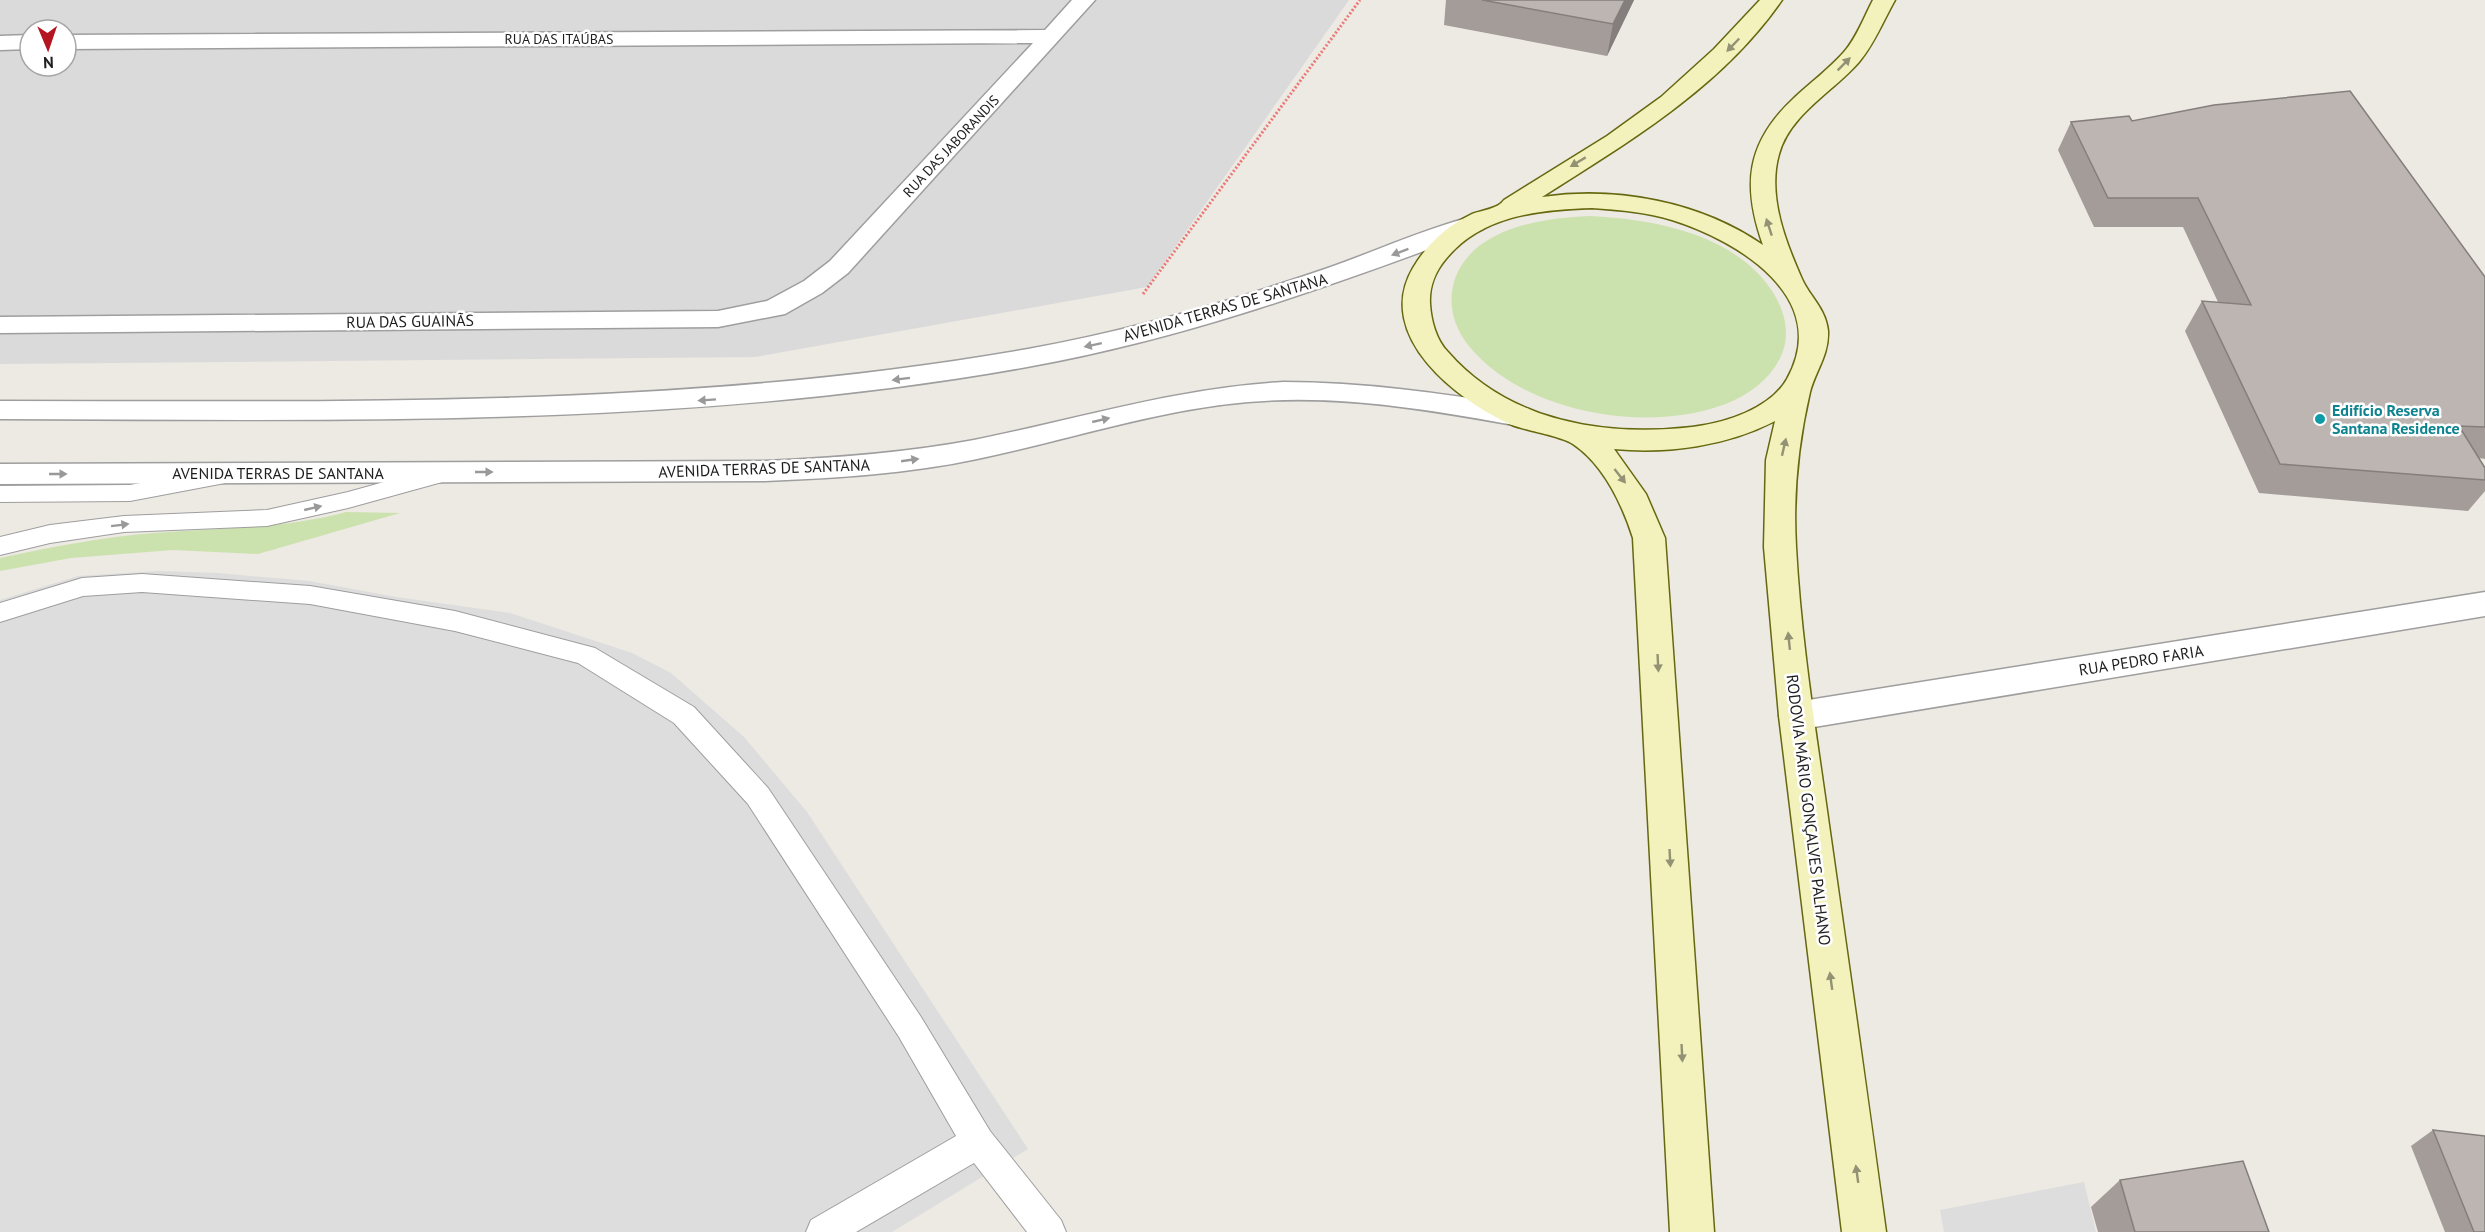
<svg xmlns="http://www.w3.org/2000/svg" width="2485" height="1232" viewBox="0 0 2485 1232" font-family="'PT Sans',sans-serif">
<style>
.residential{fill:#dbdada;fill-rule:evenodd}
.grass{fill:#cce2ae}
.parking{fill:#ddd}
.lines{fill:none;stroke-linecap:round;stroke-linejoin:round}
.service-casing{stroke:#9e9e9e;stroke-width:2}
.minor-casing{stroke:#9e9e9e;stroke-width:3}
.tertiary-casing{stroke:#9e9e9e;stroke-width:3}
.secondary-casing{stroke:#65680f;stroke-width:3}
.path{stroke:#eb7976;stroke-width:3;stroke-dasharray:2 2;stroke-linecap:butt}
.service{fill:#fff;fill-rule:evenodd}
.minor{fill:#fff;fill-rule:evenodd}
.tertiary{fill:#fff;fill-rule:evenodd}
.secondary{fill:#f3f1bc;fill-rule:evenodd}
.wall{fill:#a39c98}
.shaded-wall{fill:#847f7c}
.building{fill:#bdb5b1;stroke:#847f7c;stroke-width:1.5}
.oneway{fill:#939274}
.oneway2{fill:#999}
.culture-dot{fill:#0f9aa8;stroke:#fff;stroke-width:2}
.labels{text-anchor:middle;stroke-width:5;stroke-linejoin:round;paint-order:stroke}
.far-street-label{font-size:14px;fill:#1d1d1d;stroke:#fff}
.street-label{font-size:16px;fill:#1d1d1d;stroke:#fff}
.culture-label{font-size:16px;font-weight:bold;fill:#0d838f;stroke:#fff;text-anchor:start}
</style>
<rect width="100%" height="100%" fill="#ede9e3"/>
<path class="residential" d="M0 0H1349L1147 287 755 357 0 364ZM30 30H66V66H30Z"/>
<g class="grass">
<path d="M1589 216C1654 219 1737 234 1774 294 1785 313 1790 333 1782 354 1756 414 1666 423 1609 415 1561 408 1510 390 1476 354 1455 333 1445 305 1456 276 1476 227 1544 218 1589 216Z"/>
<path d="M346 512 400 513 258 554 173 550 71 558 0 571V558C51 547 103 537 154 533 219 528 283 529 346 512Z"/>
</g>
<g class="parking">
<path d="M159 571 217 573 309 581 396 597 510 613 632 653 671 673 744 737 807 812 1028 1149 892 1232H0V600L78 576Z"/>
<path d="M2084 1182 2096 1232H1944L1940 1210Z"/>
</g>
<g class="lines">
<defs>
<g id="service">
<path d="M445 465 453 467 457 473 453 479 348 508 267 526 124 532 50 543 0 555V537L50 525 124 516 267 510 348 492Z"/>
<path d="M217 469 225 471 229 477 225 483 130 501 0 502V486L130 485Z"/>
<path d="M142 574 310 586 455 611 595 648 694 707 768 788 921 1017 990 1131 1061 1220 1066 1232H1027L974 1163 856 1232H806L811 1220 956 1136 899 1037 748 804 674 723 578 663 455 631 310 604 142 592 83 596 0 622V603L82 578Z"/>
</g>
<g id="minor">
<path d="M1072 0H1095L848 273 822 293 785 314 718 327 0 333V317L718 311 767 301 804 281 830 261 1033 43 66 49V35L1045 30Z"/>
<path d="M30 35V49L0 50V36Z"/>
<path d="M2485 592V616L1796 730 1784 726 1779 716 1784 706 1796 702Z"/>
</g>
<g id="tertiary">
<path d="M1474 216 1483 219 1487 224 1483 229C1334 285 1184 339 1027 367 688 428 343 420 0 419V401C343 401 688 409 1028 349 1129 331 1228 302 1325 269 1374 252 1424 229 1474 216Z"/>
<path d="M1283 382C1363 382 1441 393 1519 406L1529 409 1534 416 1529 423 1519 426C1430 410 1339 394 1248 402 1156 410 1068 440 977 459 907 474 836 478 765 481L0 484V464L765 461C835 458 905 453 974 440 1078 419 1177 388 1283 382Z"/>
</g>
<path id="secondary" d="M1760 0H1782C1722 87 1629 142 1542 197 1617 186 1701 202 1763 245 1742 186 1746 143 1793 99 1810 83 1829 69 1844 52 1857 37 1864 17 1873 0H1895C1883 21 1875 43 1859 62 1833 92 1790 114 1779 154 1767 196 1786 243 1802 279 1810 297 1826 309 1828 331 1829 355 1816 370 1810 392 1798 444 1793 494 1796 547 1801 642 1817 738 1830 832 1849 965 1868 1099 1886 1232H1842L1779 716 1764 547 1766 460 1775 421C1727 446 1668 454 1614 449L1646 494 1665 538 1714 1232H1670L1633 538C1622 504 1604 465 1573 444 1562 436 1528 431 1512 425 1458 401 1373 336 1413 268 1427 244 1447 226 1472 214 1482 210 1498 209 1504 200L1607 136 1661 97 1714 49ZM1592 208C1619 210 1646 212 1672 220 1739 241 1832 298 1787 379 1770 409 1725 423 1692 427 1605 437 1509 422 1448 352 1436 340 1431 320 1430 304 1429 288 1435 272 1445 260 1481 215 1538 210 1592 208Z"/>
</defs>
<use href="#service" class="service-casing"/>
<use href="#minor" class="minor-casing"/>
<use href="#tertiary" class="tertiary-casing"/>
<use href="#secondary" class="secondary-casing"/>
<path class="path" d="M1143 294 1360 0"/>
<use href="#service" class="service"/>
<use href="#minor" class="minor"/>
<use href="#tertiary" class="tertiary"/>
<use href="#secondary" class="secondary"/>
</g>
<g class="wall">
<path d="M1446 0H1634L1607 56 1444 25Z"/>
<path d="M2132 121 2485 277V459L2479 458 2485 480V491L2468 511 2259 493 2185 331 2202 301 2218 302 2183 227H2094L2058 150 2071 122Z"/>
<path d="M2433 1130 2485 1232H2445L2411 1146Z"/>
<path d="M2120 1180 2269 1232H2098L2091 1207Z"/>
</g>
<path class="shaded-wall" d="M1625 0H1634L1607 56 1613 24Z"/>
<g class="building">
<path d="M1482 0H1625L1613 24Z"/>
<path d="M2350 91 2485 277V427L2459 426 2485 468V480L2280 464 2202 301 2251 305 2198 198H2108L2071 122 2129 116 2132 121 2214 105Z"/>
<path d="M2433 1130 2485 1136V1232H2474Z"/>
<path d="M2243 1161 2269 1232H2135L2120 1180Z"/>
</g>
<defs><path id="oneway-solid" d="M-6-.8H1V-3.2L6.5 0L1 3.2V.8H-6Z" transform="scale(1.5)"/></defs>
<g class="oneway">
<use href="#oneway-solid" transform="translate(1733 45) rotate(134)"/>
<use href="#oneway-solid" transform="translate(1844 64) rotate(-45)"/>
<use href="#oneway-solid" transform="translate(1578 162) rotate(149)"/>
<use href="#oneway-solid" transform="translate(1769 227) rotate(-108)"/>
<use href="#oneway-solid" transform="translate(1784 447) rotate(-77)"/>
<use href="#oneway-solid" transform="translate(1620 476) rotate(52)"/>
<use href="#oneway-solid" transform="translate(1789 641) rotate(-96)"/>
<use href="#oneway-solid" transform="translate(1658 663) rotate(87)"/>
<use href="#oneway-solid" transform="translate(1670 858) rotate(87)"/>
<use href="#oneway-solid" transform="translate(1831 981) rotate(-98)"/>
<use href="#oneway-solid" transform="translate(1682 1053) rotate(87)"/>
<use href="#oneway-solid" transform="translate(1857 1174) rotate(-98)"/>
</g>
<g class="oneway2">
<use href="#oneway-solid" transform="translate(1400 252) rotate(159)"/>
<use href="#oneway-solid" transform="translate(1093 345) rotate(168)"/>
<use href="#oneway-solid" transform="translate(901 379) rotate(173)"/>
<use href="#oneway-solid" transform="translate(707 400) rotate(176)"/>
<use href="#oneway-solid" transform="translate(1101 420) rotate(-13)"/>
<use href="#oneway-solid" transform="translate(910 460) rotate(-8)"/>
<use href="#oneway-solid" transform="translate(484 472)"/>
<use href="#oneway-solid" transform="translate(58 474)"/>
<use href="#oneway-solid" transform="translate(313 508) rotate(-13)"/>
<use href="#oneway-solid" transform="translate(120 525) rotate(-7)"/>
</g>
<circle class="culture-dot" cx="2320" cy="419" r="6"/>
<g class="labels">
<g class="far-street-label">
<text x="559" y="44">RUA DAS ITAÚBAS</text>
<text transform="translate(951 146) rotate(-47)" y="5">RUA DAS JABORANDIS</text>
</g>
<g class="street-label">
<text transform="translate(1225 307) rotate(-16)" y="6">AVENIDA TERRAS DE SANTANA</text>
<text transform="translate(410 321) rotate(-1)" y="6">RUA DAS GUAINÃS</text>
<text transform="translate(764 468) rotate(-2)" y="6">AVENIDA TERRAS DE SANTANA</text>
<text x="278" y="479">AVENIDA TERRAS DE SANTANA</text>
<text transform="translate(2141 660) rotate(-9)" y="6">RUA PEDRO FARIA</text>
<text transform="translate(1809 810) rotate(83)" y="6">RODOVIA MÁRIO GONÇALVES PALHANO</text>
</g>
<g class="culture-label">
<text x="2332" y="416">Edifício Reserva<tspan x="2332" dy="18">Santana Residence</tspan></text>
</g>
</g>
<g transform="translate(48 48) rotate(178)"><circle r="28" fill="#ffffff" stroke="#a5a5a5" stroke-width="1.5"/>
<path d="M0-4.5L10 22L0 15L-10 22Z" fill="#b51421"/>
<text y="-9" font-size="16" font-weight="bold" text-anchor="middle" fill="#1d1d1d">N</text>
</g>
</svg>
